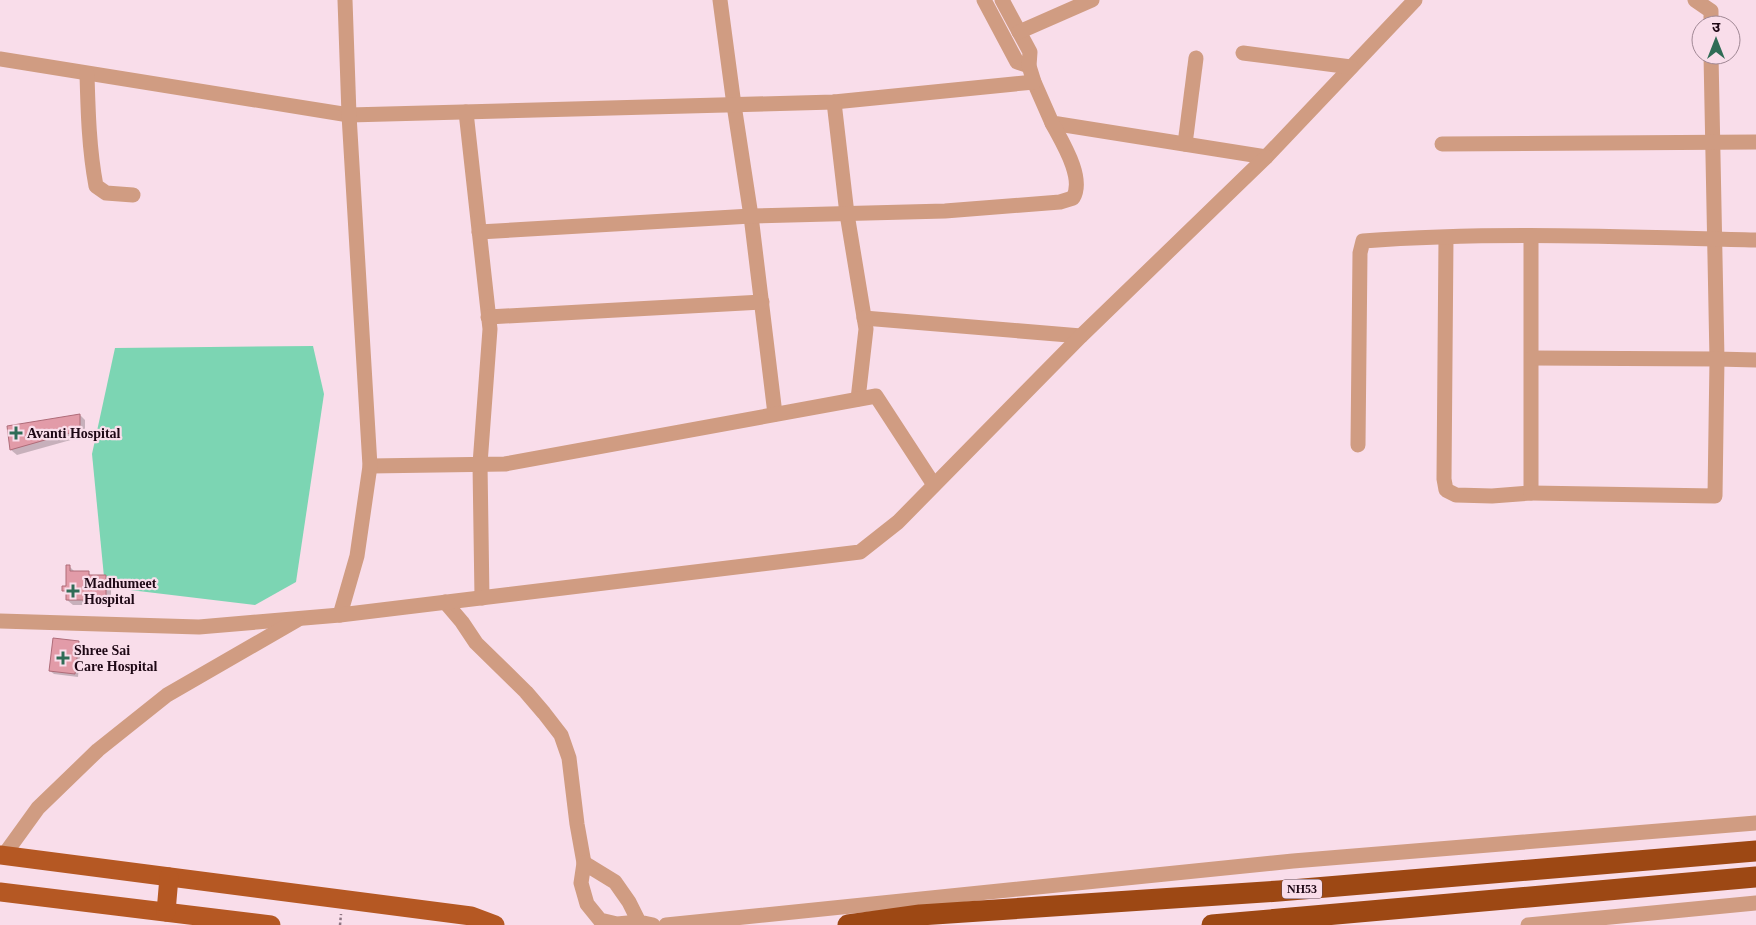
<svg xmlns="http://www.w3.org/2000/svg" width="1756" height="925" viewBox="0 0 1756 925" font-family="'Times New Roman','Noto Sans Devanagari',serif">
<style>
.water{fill:#7cd5b3}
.shadow{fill:#0003}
.building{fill:#e29ba8;stroke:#af6c79}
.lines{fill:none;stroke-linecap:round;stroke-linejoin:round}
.path{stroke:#8e7582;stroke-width:2.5;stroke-dasharray:2.5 2.5;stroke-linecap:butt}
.minor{stroke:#d09c82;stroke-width:15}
.major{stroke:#b55823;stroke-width:19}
.highway{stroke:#9d4814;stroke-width:21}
.poi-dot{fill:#306c56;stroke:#f9ddea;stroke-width:2}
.labels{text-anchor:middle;stroke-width:4.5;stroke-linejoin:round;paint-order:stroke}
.shield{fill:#f9ddea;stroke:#604855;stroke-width:1}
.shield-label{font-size:12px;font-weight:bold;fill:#1e0815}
.poi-label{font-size:14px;font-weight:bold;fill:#1e0815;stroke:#f9ddea;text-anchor:start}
</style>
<rect width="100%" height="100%" fill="#f9ddea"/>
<path class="water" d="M313 346 324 394 296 582 255 605 105 587 92 454 115 348Z"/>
<g class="shadow">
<path d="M80 415 85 420V436L17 455 11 450 8 427Z"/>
<path d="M69 566 75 572H88L92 577H106L111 582V605H73L67 600V594L64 590 68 587Z"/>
<path d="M78 642 81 646 78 677 54 674 50 671Z"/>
</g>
<g class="building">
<path d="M80 414V430L10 450 7 426Z"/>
<path d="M66 565H70V571H89V575H106V600H66V591H62V586H66Z"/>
<path d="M53 638 79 641 75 674 49 671Z"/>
</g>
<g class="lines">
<path class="path" d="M340 925 341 914"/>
<g class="minor">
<path d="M720 0 734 105 751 216 775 414"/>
<path d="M984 0 1017 62 1029 66"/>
<path d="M1002 0 1030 52 1029 66 1034 82 1052 123 1266 157 1415 0"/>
<path d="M1695 0 1711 11V25"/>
<path d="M1019 32 1092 0"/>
<path d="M1243 53 1351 67"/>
<path d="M1711 55 1717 359 1756 360"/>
<path d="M0 59 349 115 834 102 1034 82"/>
<path d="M87 74C88 111 89 149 96 186L106 193 133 195"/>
<path d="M834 102 847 214 866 329 858 399"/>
<path d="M466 112 490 329 480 464 482 598"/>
<path d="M1185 144 1196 58"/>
<path d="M1442 144 1756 142"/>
<path d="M479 232 751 216 945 211 1060 202 1073 198C1085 178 1062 142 1052 123"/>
<path d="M1446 238 1444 479 1446 490 1456 495 1492 496 1531 493V237"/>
<path d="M488 317 762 302"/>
<path d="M864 318 1081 336"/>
<path d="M1358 445 1360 253 1363 241C1492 231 1626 237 1756 240"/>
<path d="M370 466 505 464 876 396 934 485"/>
<path d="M1531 493 1715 496 1717 359 1532 358"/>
<path d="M445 602 462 622 476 643 526 692 544 713 561 735 569 758 577 824 584 863"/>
<path d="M340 615 357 556 370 466 349 115 345 0"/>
<path d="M0 621 199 627 340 615 860 552 898 522 1081 336 1266 157"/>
<path d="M4 855 38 808 98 750 167 695 297 620"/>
<path d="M639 922 629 902 615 882 584 863 581 883 587 904 600 920 617 924 639 922 653 925"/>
<path d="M666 925 1293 861 1756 823"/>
<path d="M1528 925 1756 903"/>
</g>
<g class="major">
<path d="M0 855 471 916 495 925"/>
<path d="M0 892 271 925"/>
<path d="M166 912 169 877"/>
</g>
<g class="highway">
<path d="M848 925 920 915 1279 891 1756 851"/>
<path d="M1212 925 1756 877"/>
</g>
</g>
<g class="poi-dot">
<path d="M13.5 425.5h5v5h5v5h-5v5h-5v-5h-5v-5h5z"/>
<path d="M70.5 583.5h5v5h5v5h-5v5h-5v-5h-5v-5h5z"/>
<path d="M60.5 650.5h5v5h5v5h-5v5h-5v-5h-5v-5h5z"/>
</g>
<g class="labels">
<rect class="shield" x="1282" y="879.5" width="40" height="19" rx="4"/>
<g class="shield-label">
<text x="1302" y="893">NH53</text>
</g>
<g class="poi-label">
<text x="27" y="438">Avanti Hospital</text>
<text x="84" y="588">Madhumeet<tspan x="84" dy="16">Hospital</tspan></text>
<text x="74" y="655">Shree Sai<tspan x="74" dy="16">Care Hospital</tspan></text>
</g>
</g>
<g transform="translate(1716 40)"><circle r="24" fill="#f9ddea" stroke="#a18895"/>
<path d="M0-4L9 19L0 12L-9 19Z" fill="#306c56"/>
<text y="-8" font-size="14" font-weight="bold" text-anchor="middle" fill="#1e0815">उ</text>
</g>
</svg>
